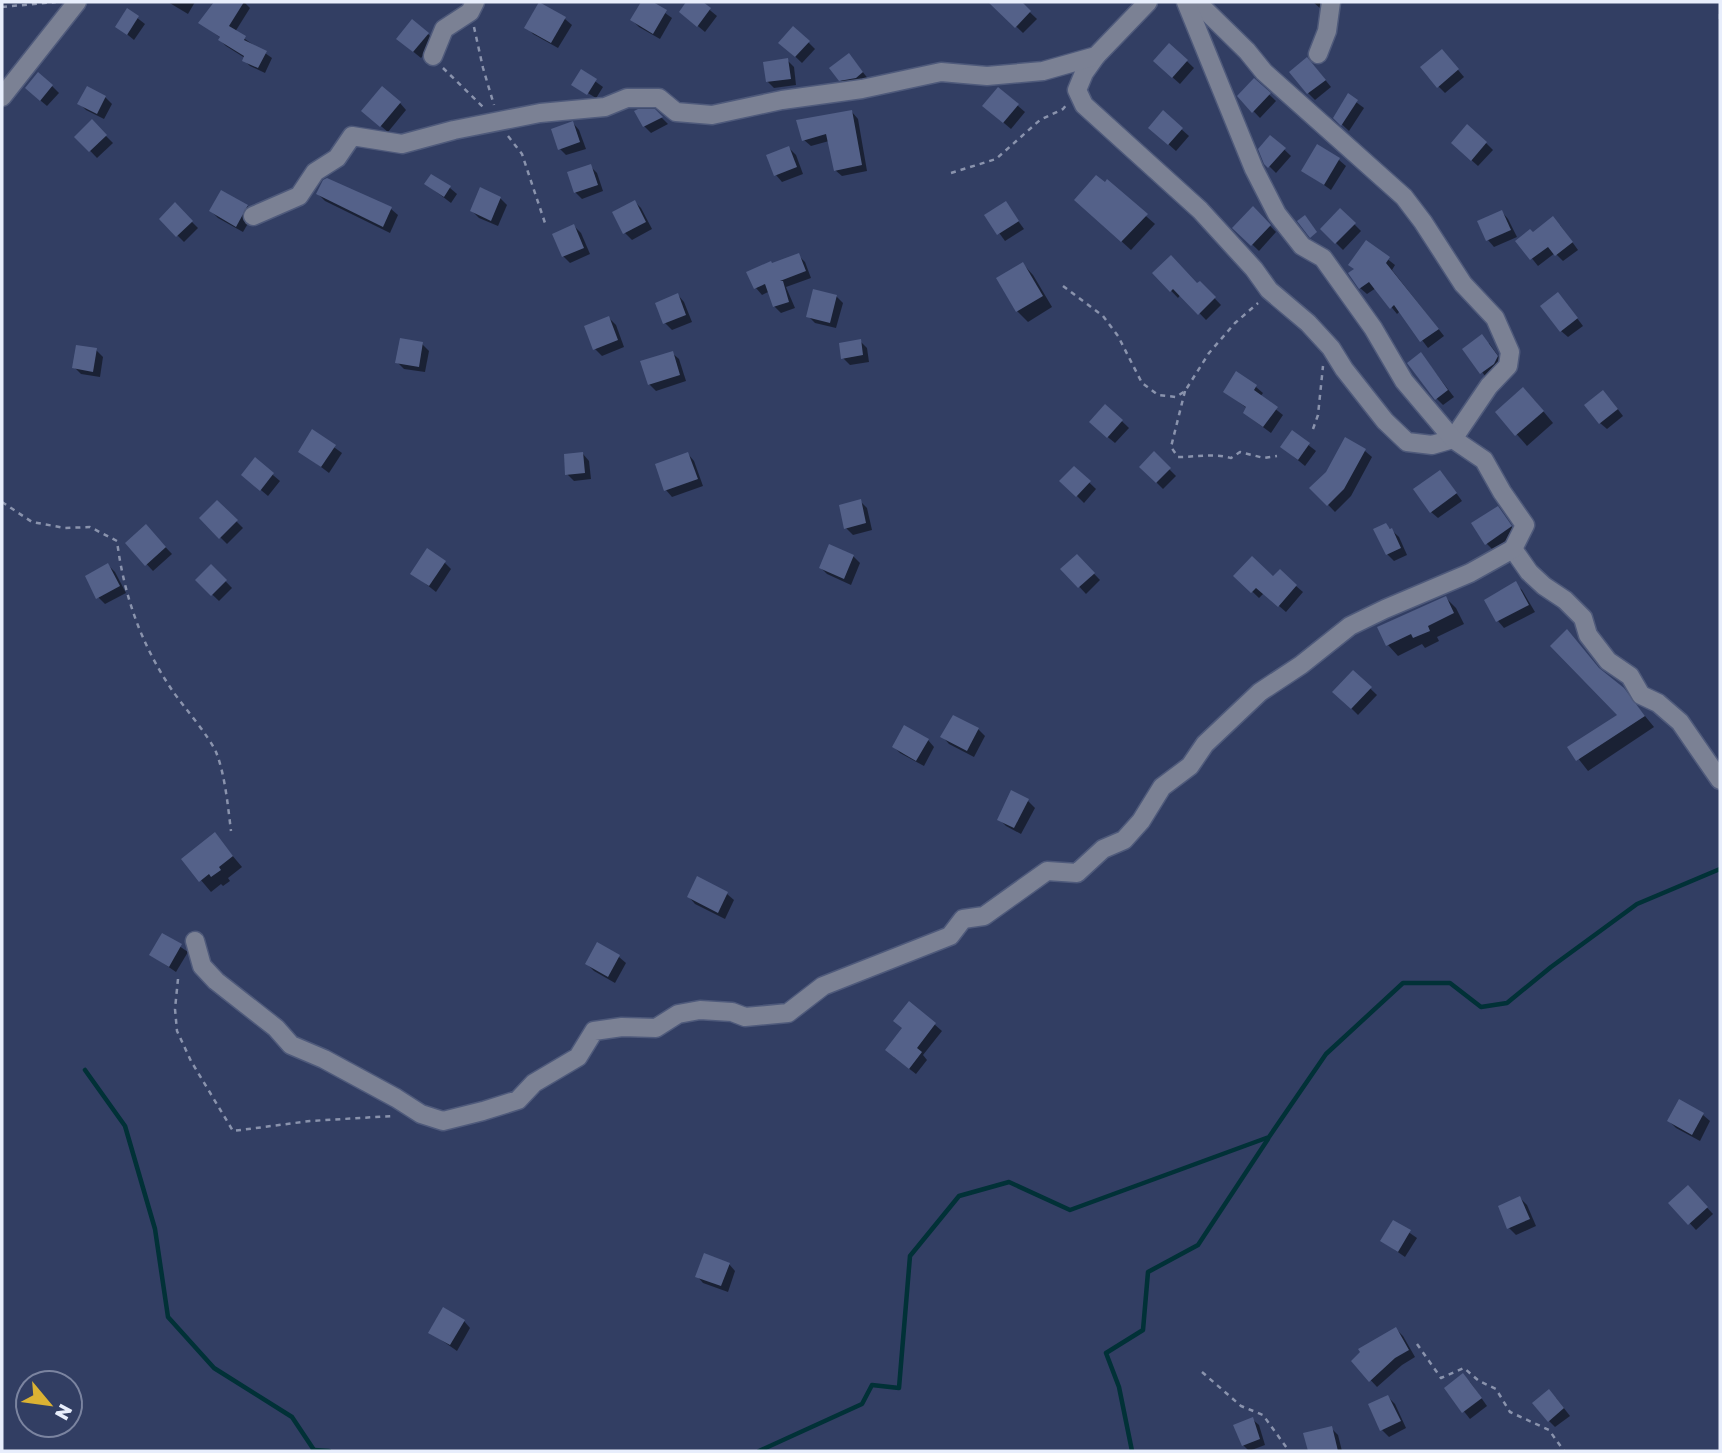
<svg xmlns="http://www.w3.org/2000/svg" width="1722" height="1453" viewBox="0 0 1722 1453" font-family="'Golos Text',sans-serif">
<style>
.shadow{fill:#0007}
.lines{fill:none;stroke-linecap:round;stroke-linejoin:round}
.stream{stroke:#013137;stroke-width:4.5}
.building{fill:#546189}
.minor-casing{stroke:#4f5a7b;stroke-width:21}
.path{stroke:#8a93ad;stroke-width:2.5;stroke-dasharray:5 5;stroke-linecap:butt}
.minor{stroke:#7b8194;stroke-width:18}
</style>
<rect width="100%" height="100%" fill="#323e63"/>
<g class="shadow">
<path d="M168 2H195L188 14Z"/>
<path d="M215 2H244L250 8 235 32 272 58 265 73 250 66 244 60 245 58 226 46 220 40 221 38 200 23Z"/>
<path d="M643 2H650L672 18 660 39 639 27 632 20Z"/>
<path d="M688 2H700L717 16 705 32 681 12Z"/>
<path d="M1002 2H1019L1037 19 1023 33 996 7Z"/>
<path d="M1313 2H1326L1321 9Z"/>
<path d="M540 4 565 19 572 25 558 48 533 34 527 27Z"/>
<path d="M127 10 145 24 134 40 117 26Z"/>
<path d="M428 34 435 41 421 58 405 45Z"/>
<path d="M808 42 815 49 802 63 781 43Z"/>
<path d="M1170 45 1194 68 1180 84 1162 68Z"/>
<path d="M1448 58 1464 77 1445 93 1438 86Z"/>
<path d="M787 60 794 67 796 85 774 88 767 81Z"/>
<path d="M855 62 869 80 847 87 840 80Z"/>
<path d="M1314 66 1331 87 1315 100 1308 93Z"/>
<path d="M581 71 603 87 595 100 596 98 573 84Z"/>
<path d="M1254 80 1276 101 1260 118 1239 96Z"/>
<path d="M52 86 59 93 47 106 34 95Z"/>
<path d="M998 89 1025 112 1011 129 991 112Z"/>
<path d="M1348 96 1364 108 1349 131 1335 118Z"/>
<path d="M105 97 112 104 104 119 86 110 79 103Z"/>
<path d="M400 103 406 110 388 132 370 117Z"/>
<path d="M852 112 858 119 867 171 842 176 835 170 829 141 811 146 804 140Z"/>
<path d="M1163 113 1189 136 1176 151 1157 134Z"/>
<path d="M660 116 668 124 651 133 644 126Z"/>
<path d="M92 122 113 143 97 158 77 137Z"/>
<path d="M573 123 579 130 586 149 566 155 560 149Z"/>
<path d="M1271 137 1291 156 1276 173 1266 163Z"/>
<path d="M1486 143 1493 150 1478 166 1460 150Z"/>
<path d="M789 148 796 155 803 174 782 182 776 175Z"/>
<path d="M1339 160 1346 166 1331 190 1303 170Z"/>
<path d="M590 166 597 173 603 191 582 199 575 192Z"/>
<path d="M1107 182 1155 224 1131 250 1085 208Z"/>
<path d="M426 184 450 188 457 194 451 203Z"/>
<path d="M318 194 391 209 398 215 390 233 325 201Z"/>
<path d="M500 198 507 205 498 226 479 218 472 211Z"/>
<path d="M635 202 641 208 652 229 632 240 625 233Z"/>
<path d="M1005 203 1024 229 1005 241 986 215Z"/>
<path d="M175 205 198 228 184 242 161 219Z"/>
<path d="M247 206 254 213 243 232 218 218 211 211Z"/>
<path d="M1253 208 1276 232 1259 251 1235 228Z"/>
<path d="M1340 210 1361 231 1343 250 1322 229Z"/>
<path d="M1502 212 1508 219 1517 237 1494 247 1488 240Z"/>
<path d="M1560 225 1578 250 1563 261 1555 253 1538 266 1518 241Z"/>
<path d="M574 226 581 233 590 254 570 263 563 256Z"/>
<path d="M1367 243 1395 265 1392 270 1444 336 1428 348 1400 311 1397 314 1376 288 1367 294 1360 288Z"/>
<path d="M798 255 805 262 811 278 786 287 795 308 781 313 774 306 770 291 762 295 756 288 772 265Z"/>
<path d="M1023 264 1033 275 1052 307 1028 322 1017 311Z"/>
<path d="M1154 273 1198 286 1200 283 1221 305 1206 320 1181 294 1178 298Z"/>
<path d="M678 295 684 302 692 322 672 330 665 323Z"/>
<path d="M836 296 843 303 836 328 815 323 808 316Z"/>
<path d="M1564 301 1583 326 1568 337 1561 331Z"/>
<path d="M609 318 616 325 624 347 602 356 595 349Z"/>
<path d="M860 341 867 348 869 362 850 365 843 358Z"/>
<path d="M1489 343 1504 364 1488 380 1465 349Z"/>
<path d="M422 344 429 351 425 372 404 369 397 362Z"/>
<path d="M96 350 103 357 100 377 81 374 74 367Z"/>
<path d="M672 353 679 359 686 381 656 391 649 384Z"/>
<path d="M1421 354 1454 397 1443 405 1436 398Z"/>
<path d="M1256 387 1263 393 1260 397 1283 415 1271 433 1252 419 1248 409 1225 392Z"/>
<path d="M1610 399 1623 416 1607 429 1600 423Z"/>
<path d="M1534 400 1553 423 1527 446 1497 412Z"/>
<path d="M1106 406 1129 428 1115 443 1098 429Z"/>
<path d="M313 432 342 453 329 473 300 451Z"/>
<path d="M1293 433 1316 451 1305 466 1282 447Z"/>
<path d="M1346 440 1365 451 1372 457 1351 496 1335 512 1312 488 1327 473Z"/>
<path d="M583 454 589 461 591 479 574 481 567 474Z"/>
<path d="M688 454 694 461 703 486 672 497 666 490Z"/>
<path d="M1154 454 1176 476 1163 489 1141 467Z"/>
<path d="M255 460 280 481 268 496 250 481Z"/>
<path d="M1074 468 1096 489 1084 503 1062 481Z"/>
<path d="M1446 479 1462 501 1438 518 1431 512Z"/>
<path d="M860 501 867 508 872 530 853 535 846 528Z"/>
<path d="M217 502 243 528 227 544 201 518Z"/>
<path d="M1497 508 1517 533 1493 550 1487 544Z"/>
<path d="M1386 525 1399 537 1407 555 1394 561 1387 554Z"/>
<path d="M152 533 172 554 153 571 127 543Z"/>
<path d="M853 556 860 563 851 585 827 574 821 568Z"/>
<path d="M1077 556 1100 580 1086 594 1063 569Z"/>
<path d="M444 562 451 569 436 592 412 573Z"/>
<path d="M108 565 115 572 126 593 105 604 98 597Z"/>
<path d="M211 566 232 588 219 601 197 580Z"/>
<path d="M1236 576 1273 579 1296 586 1303 592 1286 612 1264 593 1259 598Z"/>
<path d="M1515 584 1522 590 1535 612 1504 628 1498 621Z"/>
<path d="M1446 598 1456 608 1464 624 1437 637 1439 641 1425 648 1422 644 1398 656 1388 645Z"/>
<path d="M1353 672 1377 695 1358 715 1335 692Z"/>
<path d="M1603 673 1627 694 1654 727 1588 771 1570 748 1619 715Z"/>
<path d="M978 729 985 736 974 757 949 744 943 737Z"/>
<path d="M928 740 934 747 924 766 900 753 894 747Z"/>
<path d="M1028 801 1035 808 1021 834 1006 826 999 819Z"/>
<path d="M215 835 242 867 228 878 230 881 223 886 221 884 211 892 183 859Z"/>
<path d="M698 879 727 894 734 900 725 919 695 904 689 897Z"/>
<path d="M163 935 188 952 176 972 151 955Z"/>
<path d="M598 945 619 957 626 963 615 983 594 971 587 964Z"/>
<path d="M910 1003 942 1031 923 1055 927 1060 916 1074 894 1057Z"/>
<path d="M1680 1102 1703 1115 1710 1121 1700 1141 1676 1128 1669 1121Z"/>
<path d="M1688 1187 1713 1214 1696 1230 1671 1203Z"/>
<path d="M1520 1198 1527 1205 1536 1226 1516 1235 1509 1228Z"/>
<path d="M1394 1222 1417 1238 1405 1257 1382 1241Z"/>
<path d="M729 1264 735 1271 728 1292 703 1283 697 1276Z"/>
<path d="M464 1321 470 1328 457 1351 430 1332Z"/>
<path d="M1396 1329 1403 1336 1415 1357 1402 1365 1377 1387 1353 1361Z"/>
<path d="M1470 1382 1487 1406 1470 1419 1446 1389Z"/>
<path d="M1388 1397 1395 1404 1406 1428 1389 1437 1382 1430Z"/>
<path d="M1556 1398 1570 1416 1555 1427 1549 1421Z"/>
<path d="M1252 1419 1259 1425 1265 1445 1249 1451 1243 1445Z"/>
<path d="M1331 1428 1338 1435 1342 1451H1310L1306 1434Z"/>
</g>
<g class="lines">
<g class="stream">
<path d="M85 1070 125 1126 155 1229 168 1317 214 1368 292 1417 314 1450"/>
<path d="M314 1450 329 1451"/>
<path d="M759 1451 862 1404 872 1385 899 1388 910 1256 959 1196 1009 1182 1070 1210 1269 1137 1326 1054 1403 983H1450L1481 1007 1507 1003 1551 967 1637 904 1720 869"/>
<path d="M1132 1451 1119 1387 1106 1353 1143 1330 1148 1272 1198 1245 1268 1139"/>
</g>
</g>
<g class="building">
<path d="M214 2H244L229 26 246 36 244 40 267 51 258 68 242 61 244 56 218 40 220 37 198 23Z"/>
<path d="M539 2 566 17 551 43 524 28Z"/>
<path d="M641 2H653L667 10 653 34 630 20Z"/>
<path d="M686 2H703L711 8 697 27 679 12Z"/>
<path d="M988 2H1022L1031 11 1015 28Z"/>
<path d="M127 8 139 16 127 35 115 27Z"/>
<path d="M412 19 429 33 413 52 396 39Z"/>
<path d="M793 26 810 41 795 57 778 43Z"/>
<path d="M1169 43 1188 60 1172 78 1153 61Z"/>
<path d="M1442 49 1459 69 1437 88 1420 67Z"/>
<path d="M849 53 863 72 856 78 839 81 829 68Z"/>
<path d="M1307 57 1326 80 1307 94 1289 72Z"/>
<path d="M788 58 791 79 766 82 763 62Z"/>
<path d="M581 69 597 79 587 95 571 85Z"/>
<path d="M38 72 53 85 40 101 25 88Z"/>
<path d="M1254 78 1271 93 1252 113 1237 96Z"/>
<path d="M87 86 106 96 97 114 77 104Z"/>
<path d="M382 86 401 102 380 127 361 111Z"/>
<path d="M998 87 1019 104 1003 123 982 106Z"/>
<path d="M1348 93 1358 100 1341 126 1333 118Z"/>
<path d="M638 109H655L663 117 643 127 634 111Z"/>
<path d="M852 110 862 165 834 171 826 134 802 141 796 120Z"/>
<path d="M1163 110 1183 128 1168 145 1148 128Z"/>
<path d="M92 119 107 135 89 152 74 137Z"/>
<path d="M573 121 580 142 558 150 551 129Z"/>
<path d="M1467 124 1487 142 1471 161 1451 143Z"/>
<path d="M1270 135 1286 148 1268 168 1264 164 1258 149Z"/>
<path d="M1317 144 1340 158 1324 185 1301 171Z"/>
<path d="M789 146 797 167 774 176 766 155Z"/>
<path d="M591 164 598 185 574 193 567 172Z"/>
<path d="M431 174 451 186 444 197 424 184Z"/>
<path d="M1096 175 1105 182 1107 179 1148 214 1121 242 1074 200Z"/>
<path d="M327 178 392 207 383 227 316 194 323 180Z"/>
<path d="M480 187 501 197 491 221 470 211Z"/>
<path d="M221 190 248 205 236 227 209 211Z"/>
<path d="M635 200 646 222 623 234 612 212Z"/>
<path d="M1006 201 1019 221 997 235 984 215Z"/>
<path d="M175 202 193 221 176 237 159 219Z"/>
<path d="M1253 206 1271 225 1251 246 1232 228Z"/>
<path d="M1340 208 1356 223 1335 244 1320 229Z"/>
<path d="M1502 210 1511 230 1486 241 1477 221Z"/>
<path d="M1305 215 1317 232 1310 238 1297 221Z"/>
<path d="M1553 216 1573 242 1555 256 1548 247 1530 260 1515 241 1530 229 1533 232Z"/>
<path d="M574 224 584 248 562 257 552 234Z"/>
<path d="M1366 240 1390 257 1386 263 1439 329 1420 342 1394 305 1390 309 1369 282 1359 289 1348 273 1354 269 1348 265Z"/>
<path d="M799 253 806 271 780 281H783L789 302 773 307 765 284 754 289 746 272 771 261 772 263Z"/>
<path d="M1171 255 1197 283 1200 281 1216 297 1198 315 1173 289 1170 292 1152 273Z"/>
<path d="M1023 262 1043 296 1016 312 996 278Z"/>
<path d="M813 289 837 295 830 323 806 317Z"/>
<path d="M1558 292 1578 318 1560 332 1540 306Z"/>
<path d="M678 293 686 315 663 324 655 303Z"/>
<path d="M609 316 618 340 593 350 584 326Z"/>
<path d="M1482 334 1498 356 1494 364 1480 374 1462 349Z"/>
<path d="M400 338 423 342 419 367 395 363Z"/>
<path d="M861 339 863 355 841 359 839 343Z"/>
<path d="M76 345 97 348 93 372 72 368Z"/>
<path d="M673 351 680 375 648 385 640 361Z"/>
<path d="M1421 352 1448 390 1435 400 1407 363Z"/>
<path d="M1236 371 1257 385 1254 390 1278 407 1263 427 1243 413 1246 407 1223 392Z"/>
<path d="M1523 387 1544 411 1515 436 1495 412Z"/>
<path d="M1603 390 1618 409 1599 424 1584 405Z"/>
<path d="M1105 404 1123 420 1107 438 1089 422Z"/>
<path d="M312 429 336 445 321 467 298 452Z"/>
<path d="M1292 430 1310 443 1298 460 1280 447Z"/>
<path d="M1345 437 1366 449 1344 489 1327 506 1309 488 1326 472Z"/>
<path d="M1154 451 1171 468 1156 483 1139 467Z"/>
<path d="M583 452 585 473 565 475 564 454Z"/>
<path d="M688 452 698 479 664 491 655 464Z"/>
<path d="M255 457 274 473 260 491 241 475Z"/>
<path d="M1074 466 1091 481 1076 497 1059 481Z"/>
<path d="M1440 470 1457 493 1430 513 1413 489Z"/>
<path d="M861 499 866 523 844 529 839 505Z"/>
<path d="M217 500 238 520 219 539 199 518Z"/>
<path d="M1498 506 1512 526 1485 545 1471 523Z"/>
<path d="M1386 523 1390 529 1392 528 1401 548 1386 555 1373 529Z"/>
<path d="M146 524 166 547 145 566 125 543Z"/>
<path d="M829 544 854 555 844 579 819 568Z"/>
<path d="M427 548 446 561 429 586 410 574Z"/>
<path d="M1077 554 1095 573 1078 588 1060 569Z"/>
<path d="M1252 556 1273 576 1280 569 1297 585 1278 607 1256 588 1251 593 1233 576Z"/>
<path d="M108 563 120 586 96 599 85 576Z"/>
<path d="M211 564 227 580 211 596 195 580Z"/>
<path d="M1516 581 1529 605 1496 622 1484 600Z"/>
<path d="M1446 596 1454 613 1428 626 1430 631 1413 638 1411 634 1386 646 1377 627Z"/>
<path d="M1567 629 1599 668 1624 688 1645 716 1576 761 1567 747 1617 715 1550 646Z"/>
<path d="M1353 670 1372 687 1351 709 1332 692Z"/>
<path d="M953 715 979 728 967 751 940 737Z"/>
<path d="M904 725 929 739 916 761 892 747Z"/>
<path d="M1011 790 1029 799 1014 828 997 820Z"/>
<path d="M215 832 233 856 219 867 221 870 211 877 209 874 199 882 181 859Z"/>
<path d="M697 876 728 892 718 913 687 897Z"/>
<path d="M162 933 182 944 169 967 149 955Z"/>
<path d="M597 942 620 955 608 977 585 964Z"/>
<path d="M909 1001 936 1023 917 1048 922 1052 909 1069 885 1050 902 1028 893 1021Z"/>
<path d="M1679 1099 1704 1113 1692 1135 1667 1121Z"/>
<path d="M1688 1185 1708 1207 1688 1225 1668 1203Z"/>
<path d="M1520 1196 1530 1219 1507 1229 1498 1206Z"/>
<path d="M1393 1220 1411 1230 1398 1252 1380 1241Z"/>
<path d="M704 1253 730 1263 721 1286 695 1277Z"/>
<path d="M443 1307 465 1320 450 1345 428 1333Z"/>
<path d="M1396 1327 1409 1350 1395 1358 1369 1382 1351 1361 1360 1352 1358 1349Z"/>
<path d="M1463 1373 1482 1398 1462 1413 1444 1388Z"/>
<path d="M1549 1389 1564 1408 1548 1422 1532 1403Z"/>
<path d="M1388 1395 1401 1421 1380 1431 1368 1404Z"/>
<path d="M1253 1417 1260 1439 1242 1446 1233 1425Z"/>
<path d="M1332 1426 1338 1451H1308L1303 1433Z"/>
</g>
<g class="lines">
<defs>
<g id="minor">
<path d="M1318 54 1327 31 1331 2"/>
<path d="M433 56 444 29 470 12 475 2"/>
<path d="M1096 56 1084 73 1077 90 1084 105 1200 210 1254 269 1269 290 1308 323 1331 348 1344 369 1385 421 1407 442 1432 445 1453 439 1489 386 1508 366 1510 352 1495 318 1463 284 1423 222 1404 197 1264 72 1247 51 1197 2"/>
<path d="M2 97 77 2"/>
<path d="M253 216 299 196 315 172 337 158 352 136 402 144 454 130 540 113 605 107 627 98H659L676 112 712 115 782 100 862 89 941 72 987 76 1043 71 1096 56 1148 2"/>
<path d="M1513 549 1529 572 1544 586 1565 600 1583 618 1588 635 1608 661 1630 676 1641 695 1658 703 1680 722 1720 780"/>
<path d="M195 941 202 966 216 981 276 1028 291 1045 324 1059 396 1098 421 1114 443 1121 483 1111 518 1100 534 1083 578 1057 594 1031 622 1027 656 1028 678 1014 700 1010 732 1012 745 1017 788 1013 823 986 950 936 963 919 984 916 1047 871 1077 873 1103 849 1124 840 1141 821 1162 787 1190 766 1205 744 1260 692 1301 665 1350 626 1385 609 1470 573 1513 549 1525 525 1502 492 1484 460 1453 439 1404 381 1373 328 1323 258 1302 246 1277 214 1254 169 1186 2"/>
</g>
</defs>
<use href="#minor" class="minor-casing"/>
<g class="path">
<path d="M2 7 56 2"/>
<path d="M1720 14V21"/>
<path d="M474 27 483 68 494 105"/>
<path d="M443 68 483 107"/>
<path d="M508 136 522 154 546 226"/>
<path d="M951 173 996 159 1040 120 1063 109 1067 104"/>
<path d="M1063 286 1103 316 1118 336 1142 383 1158 395 1176 397 1185 391 1209 353 1235 323 1258 303"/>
<path d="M1185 391 1171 447 1178 457C1196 457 1213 453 1231 458L1240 452 1264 458 1277 456"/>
<path d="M1313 429 1318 415 1323 366"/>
<path d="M2 502 32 522 65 528 90 527 117 541C124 596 141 644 172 690 183 706 209 736 216 752 225 774 228 807 231 831"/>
<path d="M178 979 175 1009 177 1031 191 1061 233 1131 310 1121 393 1116"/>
<path d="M1417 1344 1441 1378 1464 1368 1479 1381 1496 1389 1510 1412 1549 1430 1564 1451"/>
<path d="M1202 1372 1241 1406 1263 1415 1289 1451"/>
</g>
<use href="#minor" class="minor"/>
</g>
<rect width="1722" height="1453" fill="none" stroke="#e8eefc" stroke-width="7"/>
<g transform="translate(49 1404) rotate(119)"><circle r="33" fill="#323e63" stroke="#7b84a0" stroke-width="2"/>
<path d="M0-5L12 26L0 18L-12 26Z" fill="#dbb233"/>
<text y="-10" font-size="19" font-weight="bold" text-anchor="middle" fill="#e8eefc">N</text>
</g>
</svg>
